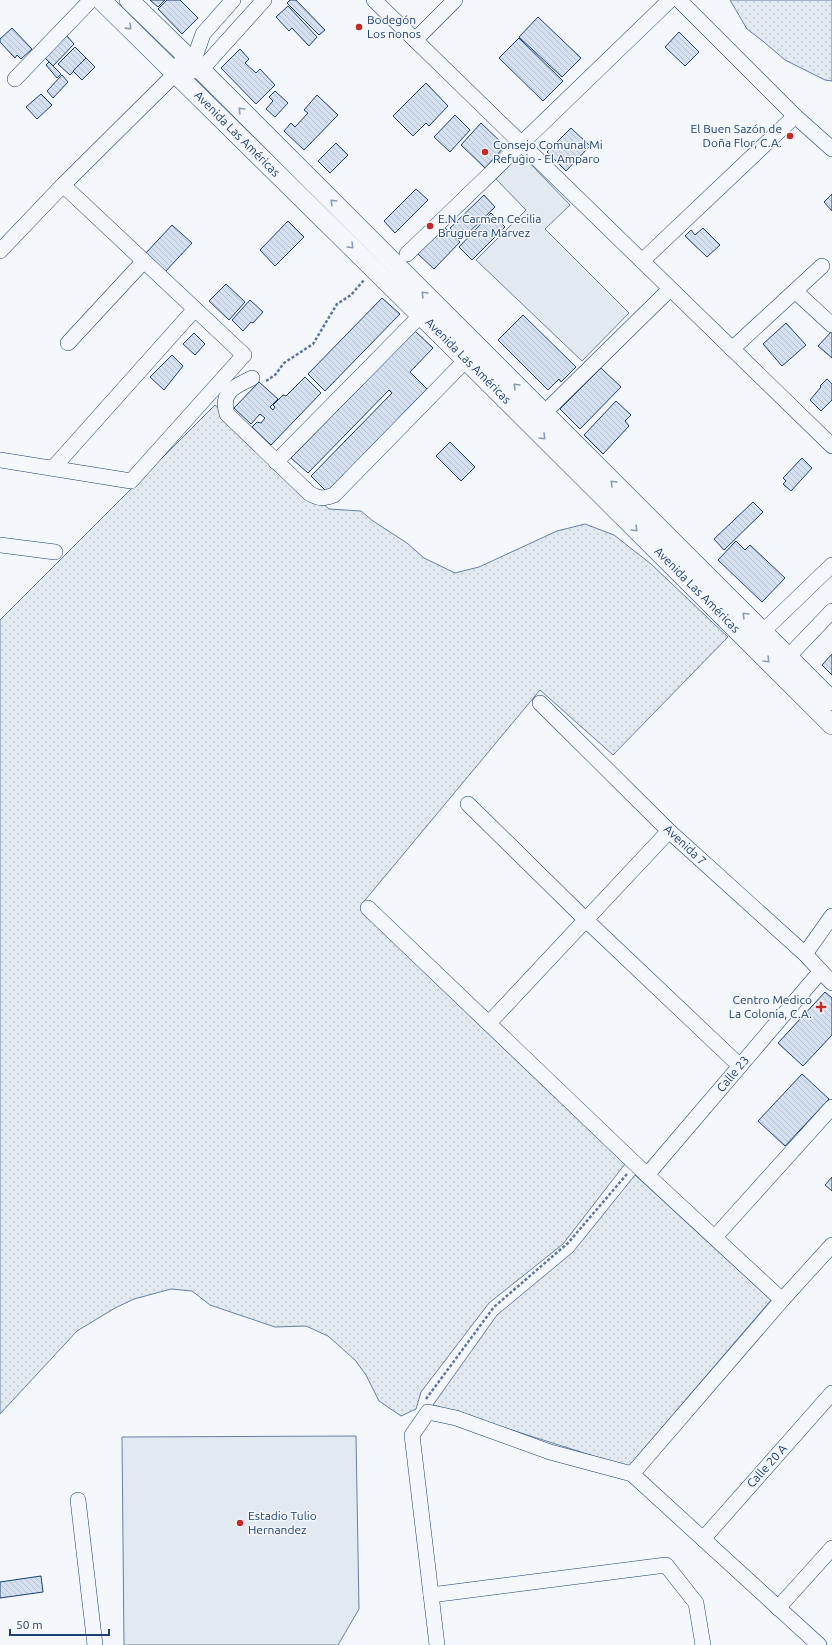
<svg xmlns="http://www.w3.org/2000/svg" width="832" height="1645" viewBox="0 0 832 1645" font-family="Ubuntu,sans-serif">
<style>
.grass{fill:url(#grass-dots);stroke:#687fa3}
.garden{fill:#e3e9f0;stroke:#687fa3}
.building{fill:url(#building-back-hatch);stroke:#1d3f73}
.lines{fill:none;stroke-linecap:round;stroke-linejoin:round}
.minor-casing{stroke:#1d3f73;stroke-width:16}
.major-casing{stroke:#1d3f73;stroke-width:20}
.path{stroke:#5e769c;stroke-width:2.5;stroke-dasharray:3 2;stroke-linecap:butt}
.minor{stroke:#f4f7fb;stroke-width:15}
.major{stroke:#f4f7fb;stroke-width:19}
.oneway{stroke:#889bb7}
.poi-dot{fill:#c62828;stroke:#f4f7fb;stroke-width:1.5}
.labels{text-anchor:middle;stroke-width:3;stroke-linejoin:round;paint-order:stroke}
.poi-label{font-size:12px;fill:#1d3f73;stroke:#f4f7fb;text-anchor:start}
.street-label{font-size:12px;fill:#1d3f73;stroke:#f4f7fb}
</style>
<defs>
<pattern id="grass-dots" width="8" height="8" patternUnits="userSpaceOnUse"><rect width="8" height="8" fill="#e3e9f0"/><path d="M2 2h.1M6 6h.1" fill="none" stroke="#c2c9d1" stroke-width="1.8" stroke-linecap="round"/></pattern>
<pattern id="building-back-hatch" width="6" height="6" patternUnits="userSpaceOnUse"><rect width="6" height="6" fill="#d5e0f0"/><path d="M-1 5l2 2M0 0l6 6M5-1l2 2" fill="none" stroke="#b6c1d1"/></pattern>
</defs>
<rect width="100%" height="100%" fill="#f4f7fb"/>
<g class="grass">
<path d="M730 0H832V81L825 80 785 60 764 42 747 29Z"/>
<path d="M215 405 329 509 361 511 373 521 407 543 424 558 455 573 479 567 557 531 585 524 614 535 651 564 728 637 613 755 540 690 361 905 625 1164 563 1244 489 1303 421 1392 416 1409 401 1416 379 1401 366 1375 355 1360 328 1336 306 1326 275 1327 210 1305 192 1291 171 1289 134 1299 115 1308 77 1331 0 1414V620Z"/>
<path d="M635 1175 771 1300 628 1467 433 1405 497 1315 573 1252Z"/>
</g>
<g class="garden">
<path d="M521 154 570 205 545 229 629 313 582 361 476 260 526 210 496 179Z"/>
<path d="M356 1436 359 1609 338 1645H124L122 1437Z"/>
</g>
<g class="building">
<path d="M150 0H165L158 7Z"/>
<path d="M167 0H180L198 18 182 34 158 9Z"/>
<path d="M290 0H296L325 30 319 35 287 3Z"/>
<path d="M288 6 317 37 309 46 292 28 289 31 276 17Z"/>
<path d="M538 17 581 58 562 77 519 37Z"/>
<path d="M12 28 32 49 21 59 17 55 15 58 0 42V39Z"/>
<path d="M679 32 699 52 685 66 665 47Z"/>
<path d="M67 36 74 44 53 66 45 58Z"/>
<path d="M519 38 563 81 543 101 499 58Z"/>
<path d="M75 47 86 58 70 75 58 64Z"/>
<path d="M240 49 249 59 245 63 256 73 260 69 275 85 256 104 221 68Z"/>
<path d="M86 58 95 67 82 80 73 71Z"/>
<path d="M49 62 61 74 57 78 46 65Z"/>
<path d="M62 75 68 82 53 98 47 91Z"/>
<path d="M426 83 448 106 429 126 426 123 413 136 393 116Z"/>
<path d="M275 91 288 103 275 117 266 109 273 101 269 97Z"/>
<path d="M41 94 52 105 37 119 26 107Z"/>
<path d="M317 95 338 115 304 150 284 131 291 123 295 127 308 113 304 110Z"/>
<path d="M455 115 470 130 450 152 434 137Z"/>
<path d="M481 123 505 146 485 168 461 145Z"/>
<path d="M571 128 590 146 566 171 547 152Z"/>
<path d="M336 143 348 155 330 173 318 161Z"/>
<path d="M416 189 428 200 395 233 384 221Z"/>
<path d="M832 194V211L824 202Z"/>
<path d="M484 195 495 207 461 240 450 228Z"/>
<path d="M491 213 505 227 472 260 459 247Z"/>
<path d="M288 221 304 237 275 266 260 250Z"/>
<path d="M172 225 192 243 165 272 145 254Z"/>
<path d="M443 226 460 242 434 269 417 253Z"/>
<path d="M703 228 720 245 707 257 685 236 691 230 695 235Z"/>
<path d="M226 284 245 302 229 320 209 301Z"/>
<path d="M382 298 400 314 325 391 308 374Z"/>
<path d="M250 300 263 312 253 323 251 322 243 331 232 320Z"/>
<path d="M523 315 576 367 561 382 559 379 548 390 498 340Z"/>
<path d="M786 323 806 345 782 366 763 344Z"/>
<path d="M415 331 433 348 410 372 427 389 327 492 311 476 392 393 389 390 308 473 291 458Z"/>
<path d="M832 331V358L818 346Z"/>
<path d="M194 333 205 344 195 355 183 344Z"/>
<path d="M172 355 183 366 164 390 150 377Z"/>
<path d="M601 368 621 387 580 429 560 409Z"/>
<path d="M305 377 321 393 271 445 252 427 257 422 261 423 265 418 260 414 251 424 234 408 259 382 278 399 270 407 273 410 275 407 273 405 283 395 286 396Z"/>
<path d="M827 379 832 384V400L821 411 810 400 821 387 820 386Z"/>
<path d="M616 401 631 415 625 421 629 426 603 454 584 435Z"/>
<path d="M450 442 475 467 461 481 436 456Z"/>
<path d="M802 458 812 468 791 491 783 484 786 481 783 478Z"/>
<path d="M753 502 763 512 724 550 714 539Z"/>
<path d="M736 541 745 550 750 545 785 578 762 602 718 560Z"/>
<path d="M832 654V675L822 665Z"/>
<path d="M825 992 832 998V1035L803 1066 778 1043Z"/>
<path d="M802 1074 829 1099 785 1146 758 1121Z"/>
<path d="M832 1177V1191L825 1185Z"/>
<path d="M41 1576 43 1592 0 1598V1582Z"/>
</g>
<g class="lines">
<defs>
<g id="minor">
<path d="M374 0 832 446"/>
<path d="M679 0 795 116 832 149"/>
<path d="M415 40 455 0"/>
<path d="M181 62 185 55 196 54 203 34 233 0"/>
<path d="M15 79 91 0"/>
<path d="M0 251 63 185 176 73 201 70 264 0"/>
<path d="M407 254 670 0"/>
<path d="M642 261 795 116"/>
<path d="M795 291 832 325"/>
<path d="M68 343 144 261"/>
<path d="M732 349 822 266"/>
<path d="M252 378C235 386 220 392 227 414L309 493C319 499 323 499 334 495L466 360"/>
<path d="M544 413 670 289"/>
<path d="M0 460 131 481 244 355 63 185"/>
<path d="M276 462 421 315"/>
<path d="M53 468 195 309"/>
<path d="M0 545 55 552"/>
<path d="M755 639 832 565"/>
<path d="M788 657 832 611"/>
<path d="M540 703 669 831 805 954 832 983"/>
<path d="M468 804 586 920 740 1066"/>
<path d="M368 908 647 1175 782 1300"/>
<path d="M805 954 832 916"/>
<path d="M489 1023 669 831"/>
<path d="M647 1175 820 972"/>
<path d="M715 1237 832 1107"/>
<path d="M632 1474 782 1300 832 1245"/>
<path d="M78 1500 95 1645"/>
<path d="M703 1539 832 1393"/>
<path d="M431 1595 666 1565 696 1603 703 1645"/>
<path d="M778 1608 832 1548"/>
<path d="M437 1645 412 1435 428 1412 456 1418 550 1452 632 1474 819 1645"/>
</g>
<g id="major">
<path d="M101 0 466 360 832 725"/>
<path d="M129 0 201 70 832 701"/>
</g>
</defs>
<use href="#minor" class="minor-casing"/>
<use href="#major" class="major-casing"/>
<g class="path">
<path d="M266 381 275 375 284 363 313 344 337 304 351 295 364 280"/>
<path d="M426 1399 494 1307 568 1243 627 1174"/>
</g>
<use href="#minor" class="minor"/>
<use href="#major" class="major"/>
</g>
<defs><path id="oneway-chevron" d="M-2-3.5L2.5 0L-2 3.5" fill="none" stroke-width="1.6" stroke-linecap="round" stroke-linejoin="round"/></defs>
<g class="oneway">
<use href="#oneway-chevron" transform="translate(129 27) rotate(44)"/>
<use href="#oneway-chevron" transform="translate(241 110) rotate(-135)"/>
<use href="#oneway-chevron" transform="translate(333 202) rotate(-135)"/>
<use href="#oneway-chevron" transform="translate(351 246) rotate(45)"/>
<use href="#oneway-chevron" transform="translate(424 294) rotate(-135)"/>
<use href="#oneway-chevron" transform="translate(516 386) rotate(-135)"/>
<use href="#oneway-chevron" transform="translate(543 437) rotate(45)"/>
<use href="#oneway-chevron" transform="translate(613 483) rotate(-135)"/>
<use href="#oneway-chevron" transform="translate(635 529) rotate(45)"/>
<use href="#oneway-chevron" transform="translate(745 615) rotate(-135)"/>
<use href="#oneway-chevron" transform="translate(767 660) rotate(45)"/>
</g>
<g class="poi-dot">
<circle cx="359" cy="27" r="4"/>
<circle cx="790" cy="136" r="4"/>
<circle cx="485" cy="152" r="4"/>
<circle cx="430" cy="226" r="4"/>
<path d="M819 1001h4v4h4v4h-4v4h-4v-4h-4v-4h4z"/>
<circle cx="240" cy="1523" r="4"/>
</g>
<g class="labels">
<g class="poi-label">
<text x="367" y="24">Bodegón<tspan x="367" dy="14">Los nonos</tspan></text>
<text x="782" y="133" text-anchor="end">El Buen Sazón de<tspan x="782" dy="14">Doña Flor, C.A.</tspan></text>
<text x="493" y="149">Consejo Comunal Mi<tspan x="493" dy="14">Refugio - El Amparo</tspan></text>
<text x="438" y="223">E.N. Carmen Cecilia<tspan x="438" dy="14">Bruguera Marvez</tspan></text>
<text x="812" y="1004" text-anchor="end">Centro Medico<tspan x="812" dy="14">La Colonia, C.A.</tspan></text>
<text x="248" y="1520">Estadio Tulio<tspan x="248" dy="14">Hernandez</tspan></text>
</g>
<g class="street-label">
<text transform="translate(237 134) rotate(45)" y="4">Avenida Las Américas</text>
<text transform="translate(468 361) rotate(45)" y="4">Avenida Las Américas</text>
<text transform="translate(697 590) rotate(45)" y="4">Avenida Las Américas</text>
<text transform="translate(685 845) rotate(43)" y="4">Avenida 7</text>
<text transform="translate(733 1074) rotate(-50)" y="4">Calle 23</text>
<text transform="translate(767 1466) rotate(-48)" y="4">Calle 20 A</text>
</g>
</g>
<path d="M10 1629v6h99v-6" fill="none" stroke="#1d3f73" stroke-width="2"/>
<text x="16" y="1629" font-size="12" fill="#1d3f73" stroke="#f4f7fb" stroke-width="3" paint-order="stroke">50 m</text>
</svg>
